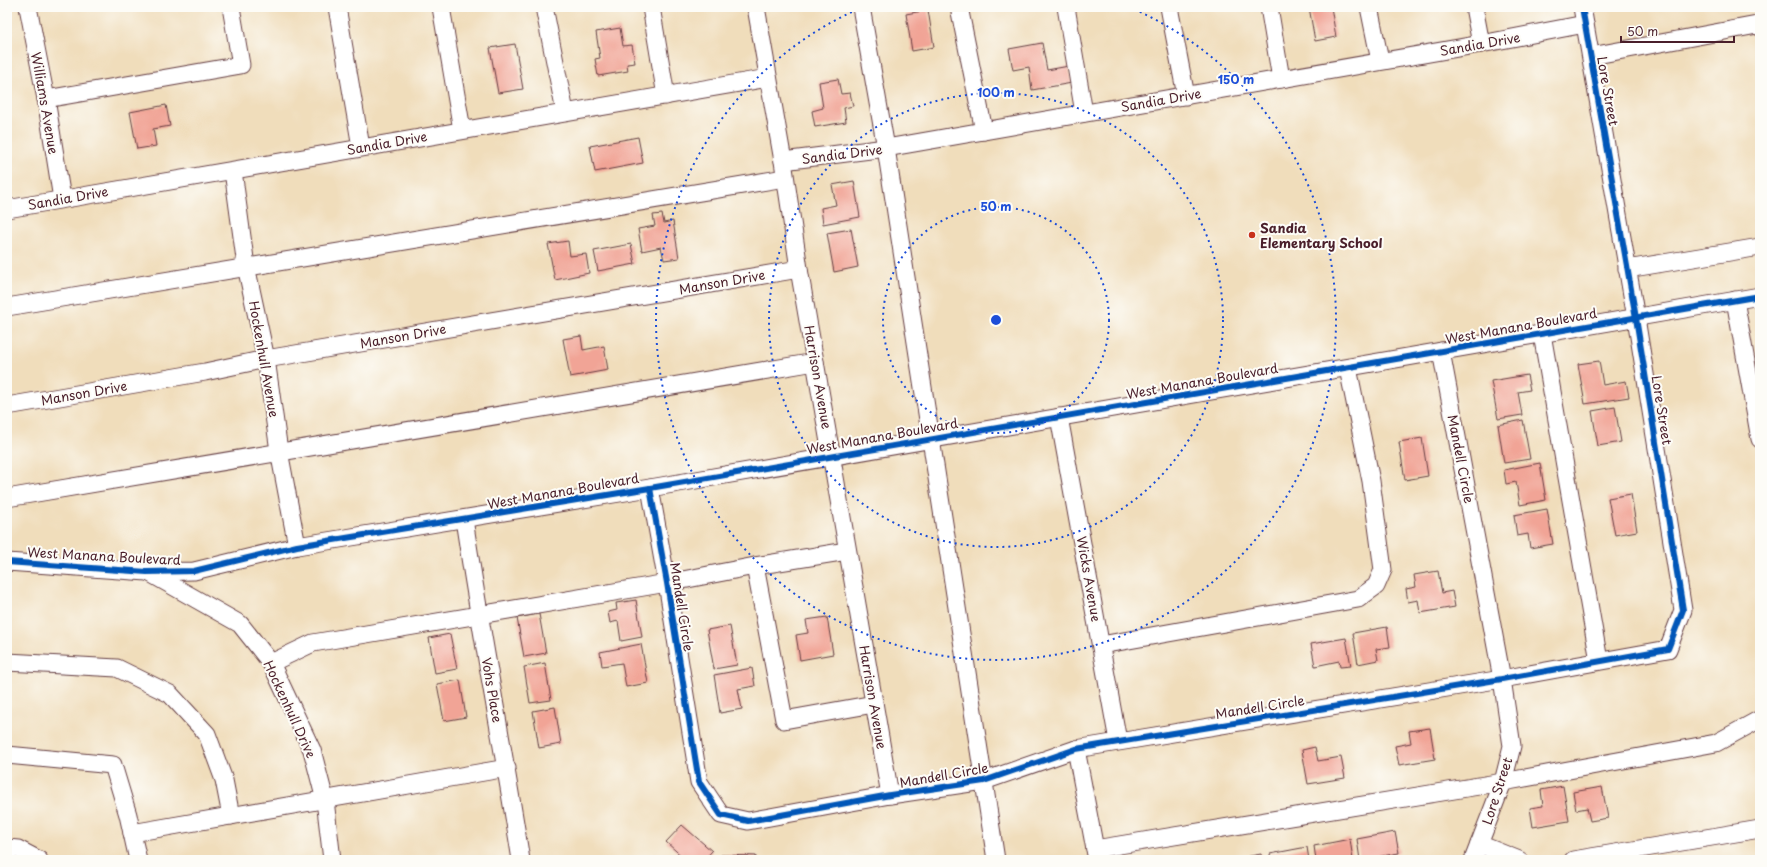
<svg xmlns="http://www.w3.org/2000/svg" width="1767" height="867" viewBox="0 0 1767 867" font-family="'Playpen Sans',sans-serif">
<style>
.building{fill:#f1a496}
.lines{fill:none;stroke-linecap:round;stroke-linejoin:round}
.minor-casing{stroke:#633c41;stroke-width:19}
.minor{stroke:#fff;stroke-width:17}
.cycleway-casing{stroke:#fdfcf7;stroke-width:8}
.cycleway{stroke:#0057b8;stroke-width:6}
.ring{fill:none;stroke:#1d4ed8;stroke-width:2;stroke-dasharray:2 4}
.poi-dot{fill:#c8321e;stroke:#fdfcf7;stroke-width:1.5}
.labels{text-anchor:middle;stroke-width:4;stroke-linejoin:round;paint-order:stroke}
.street-label{font-size:13px;fill:#4a1f2b;stroke:#fdfcf7}
.poi-label{font-size:13px;font-weight:bold;fill:#4a1f2b;stroke:#fdfcf7;text-anchor:start}
.centre{fill:#1d4ed8;stroke:#fdfcf7;stroke-width:2}
.ring-label{font-size:12px;text-anchor:middle;font-weight:bold;fill:#1d4ed8;stroke:#fdfcf7;stroke-width:4;stroke-linejoin:round;paint-order:stroke}
</style>
<rect width="100%" height="100%" fill="#fdfcf7"/>
<filter id="ink" filterUnits="userSpaceOnUse"><feTurbulence type="fractalNoise" baseFrequency=".025" numOctaves="2"/><feDisplacementMap in="SourceGraphic" scale="8" xChannelSelector="R" yChannelSelector="G"/><feConvolveMatrix kernelMatrix="1 2 1 2 8 2 1 2 1" color-interpolation-filters="sRGB"/></filter>
<filter id="wash" filterUnits="userSpaceOnUse"><feTurbulence type="fractalNoise" baseFrequency=".012" numOctaves="4" result="noise"/><feDisplacementMap in="SourceGraphic" scale="16" xChannelSelector="R" yChannelSelector="G"/><feGaussianBlur stdDeviation="0.9" result="paint"/><feColorMatrix in="noise" values="0 0 0 0 0 0 0 0 0 0 0 0 0 0 0 0 0 1.4 0 .05"/><feComposite in="paint" operator="in"/></filter>
<g filter="url(#wash)">
<rect width="100%" height="100%" fill="#f0ddbb"/>
<g id="blocks">
<g class="building">
<path d="M1309 7H1331L1336 37 1315 41Z"/>
<path d="M928 10 934 47 912 51 906 14Z"/>
<path d="M620 28 623 46 632 45 635 63 627 64 628 71 598 76 595 59 600 58 596 32Z"/>
<path d="M1042 43 1047 70 1069 66 1072 83 1032 90 1029 67 1013 70 1009 49Z"/>
<path d="M515 44 523 89 498 93 490 48Z"/>
<path d="M838 79 841 94 850 93 853 106 844 108 846 122 815 127 812 111 823 108 819 82Z"/>
<path d="M166 105 170 126 153 129 156 146 137 149 130 112Z"/>
<path d="M638 137 643 163 595 172 590 146Z"/>
<path d="M854 181 860 217 823 224 821 208 836 205 832 185Z"/>
<path d="M662 214 664 223 673 221 679 258 664 260 661 247 642 251 638 229 655 226 653 215Z"/>
<path d="M851 229 858 267 834 272 827 233Z"/>
<path d="M568 241 570 256 586 254 589 273 555 280 548 244Z"/>
<path d="M631 244 635 264 598 271 594 251Z"/>
<path d="M581 336 583 350 604 346 608 370 570 377 563 339Z"/>
<path d="M1599 361 1603 385 1626 381 1629 397 1585 404 1578 364Z"/>
<path d="M1527 375 1530 390 1518 392 1522 415 1498 419 1491 381Z"/>
<path d="M1615 407 1621 442 1598 446 1592 411Z"/>
<path d="M1523 420 1530 459 1504 463 1498 425Z"/>
<path d="M1422 438 1428 476 1405 480 1399 442Z"/>
<path d="M1540 463 1546 500 1520 505 1516 482 1506 484 1504 470Z"/>
<path d="M1631 494 1637 531 1615 535 1608 498Z"/>
<path d="M1547 509 1553 544 1530 548 1528 534 1517 536 1514 515Z"/>
<path d="M1438 571 1442 593 1452 591 1455 607 1420 613 1418 600 1408 602 1406 589 1416 587 1414 575Z"/>
<path d="M636 600 642 637 621 641 618 621 610 623 608 612 617 610 616 603Z"/>
<path d="M539 614 546 653 524 657 517 618Z"/>
<path d="M827 617 833 654 800 660 796 635 808 633 806 620Z"/>
<path d="M730 626 737 665 714 669 707 630Z"/>
<path d="M1387 627 1390 647 1376 649 1378 660 1358 664 1353 633Z"/>
<path d="M450 634 457 669 435 673 429 638Z"/>
<path d="M1346 638 1351 666 1340 667 1339 661 1315 666 1311 644Z"/>
<path d="M641 644 648 683 626 687 622 663 602 666 600 652Z"/>
<path d="M545 663 551 700 530 703 524 667Z"/>
<path d="M752 668 755 686 738 689 742 709 720 713 714 675Z"/>
<path d="M460 680 466 717 444 721 437 684Z"/>
<path d="M555 707 561 744 539 748 533 711Z"/>
<path d="M1430 728 1435 759 1399 765 1395 746 1411 743 1409 731Z"/>
<path d="M1315 747 1318 761 1341 757 1345 778 1308 784 1302 750Z"/>
<path d="M1563 786 1569 821 1533 827 1530 808 1543 806 1541 790Z"/>
<path d="M1602 787 1608 818 1590 821 1587 808 1576 810 1573 792Z"/>
<path d="M682 825 712 851 704 860H686L666 842Z"/>
<path d="M1395 832 1399 853 1360 860 1357 839Z"/>
<path d="M1350 839 1353 860H1316L1314 846Z"/>
<path d="M1307 847 1309 860H1271L1270 854Z"/>
<path d="M1261 854 1262 860H1234V859Z"/>
<path d="M721 855 756 856 755 860H721Z"/>
</g>
</g>
</g>
<g filter="url(#ink)">
<use href="#blocks" fill-opacity="0" stroke="#633c41" stroke-width="1"/>
<g class="lines">
<defs>
<g id="minor">
<path d="M28 7 46 99 62 199"/>
<path d="M337 7 361 147"/>
<path d="M441 7 462 130"/>
<path d="M544 7 565 112"/>
<path d="M651 7 666 96"/>
<path d="M756 7 783 161 799 269 890 795"/>
<path d="M861 7 886 148 996 860"/>
<path d="M959 7 984 131"/>
<path d="M1066 7 1084 113"/>
<path d="M1169 7 1186 96"/>
<path d="M1269 7 1281 79"/>
<path d="M1369 7 1380 61"/>
<path d="M1474 7 1481 44"/>
<path d="M1591 56 1757 25 1760 27"/>
<path d="M46 99 241 65 231 7"/>
<path d="M783 161 886 148 1481 44 1585 24"/>
<path d="M233 171 246 266 266 359 279 451 297 546"/>
<path d="M7 209 768 78"/>
<path d="M1627 269 1760 247"/>
<path d="M1735 300 1760 439"/>
<path d="M7 307 785 178"/>
<path d="M1542 334 1599 661"/>
<path d="M1441 351 1502 679 1512 746 1503 782 1473 860"/>
<path d="M7 406 205 372 266 359 799 269"/>
<path d="M1059 417 1118 741"/>
<path d="M650 488 667 583 699 782 721 815 748 821 890 795 984 781 1076 749 1502 679 1668 649 1683 610 1636 318 1582 7"/>
<path d="M7 498 815 362"/>
<path d="M464 519C481 633 503 746 521 860"/>
<path d="M7 562 147 572 194 571 297 546 650 488 1760 296"/>
<path d="M755 566 784 720 874 704"/>
<path d="M148 572 240 624 271 663 312 750 325 800 332 860"/>
<path d="M1101 645 1358 599 1376 586 1383 570 1371 481 1348 368"/>
<path d="M7 662 117 668 170 694 207 734 224 780 231 816"/>
<path d="M271 663 313 643 667 583 755 566 847 551"/>
<path d="M1076 749 1097 860"/>
<path d="M7 755 113 765 128 815 138 860"/>
<path d="M132 833 507 768"/>
<path d="M1479 844 1519 860"/>
<path d="M7 848 18 849 39 860"/>
<path d="M1095 849 1503 782 1716 743 1760 719"/>
<path d="M1573 860 1760 829"/>
</g>
</defs>
<use href="#minor" class="minor-casing"/>
<use href="#minor" class="minor"/>
<defs>
<g id="cycleway">
<path d="M650 488 667 583 699 782 721 815 748 821 890 795 984 781 1076 749 1502 679 1668 649 1683 610 1636 318 1582 7"/>
<path d="M7 562 147 572 194 571 297 546 650 488 1760 296"/>
</g>
</defs>
<use href="#cycleway" class="cycleway-casing"/>
<use href="#cycleway" class="cycleway"/>
</g>
</g>
<g class="ring">
<circle cx="996" cy="320" r="113"/>
<circle cx="996" cy="320" r="227"/>
<path d="M1129 7A340 340 0 1 1 863 7"/>
</g>
<circle class="poi-dot" cx="1252" cy="235" r="4"/>
<g class="labels">
<g class="street-label">
<text transform="translate(1480 44) rotate(-10)" y="5">Sandia Drive</text>
<text transform="translate(1608 91) rotate(80)" y="5">Lore Street</text>
<text transform="translate(1161 100) rotate(-10)" y="5">Sandia Drive</text>
<text transform="translate(45 103) rotate(80)" y="5">Williams Avenue</text>
<text transform="translate(387 143) rotate(-10)" y="5">Sandia Drive</text>
<text transform="translate(842 154) rotate(-7)" y="5">Sandia Drive</text>
<text transform="translate(68 198) rotate(-10)" y="5">Sandia Drive</text>
<text transform="translate(722 282) rotate(-10)" y="5">Manson Drive</text>
<text transform="translate(1521 326) rotate(-10)" y="5">West Manana Boulevard</text>
<text transform="translate(403 336) rotate(-10)" y="5">Manson Drive</text>
<text transform="translate(264 359) rotate(80)" y="5">Hockenhull Avenue</text>
<text transform="translate(818 377) rotate(80)" y="5">Harrison Avenue</text>
<text transform="translate(1202 381) rotate(-10)" y="5">West Manana Boulevard</text>
<text transform="translate(84 393) rotate(-10)" y="5">Manson Drive</text>
<text transform="translate(1662 410) rotate(81)" y="5">Lore Street</text>
<text transform="translate(882 436) rotate(-10)" y="5">West Manana Boulevard</text>
<text transform="translate(1461 459) rotate(79)" y="5">Mandell Circle</text>
<text transform="translate(563 491) rotate(-10)" y="5">West Manana Boulevard</text>
<text transform="translate(104 556) rotate(3)" y="5">West Manana Boulevard</text>
<text transform="translate(1089 579) rotate(80)" y="5">Wicks Avenue</text>
<text transform="translate(682 607) rotate(81)" y="5">Mandell Circle</text>
<text transform="translate(492 690) rotate(80)" y="5">Vohs Place</text>
<text transform="translate(873 697) rotate(80)" y="5">Harrison Avenue</text>
<text transform="translate(1260 707) rotate(-9)" y="5">Mandell Circle</text>
<text transform="translate(290 709) rotate(65)" y="5">Hockenhull Drive</text>
<text transform="translate(944 775) rotate(-10)" y="5">Mandell Circle</text>
<text transform="translate(1497 791) rotate(-72)" y="5">Lore Street</text>
</g>
<g class="poi-label">
<text x="1260" y="233">Sandia<tspan x="1260" dy="15">Elementary School</tspan></text>
</g>
</g>
<circle cx="996" cy="320" r="6" class="centre"/>
<g class="ring-label">
<text x="1236" y="84">150 m</text>
<text x="996" y="97">100 m</text>
<text x="996" y="211">50 m</text>
</g>
<rect width="1767" height="867" fill="none" stroke="#fdfcf7" stroke-width="24"/>
<path d="M1621 36v6h113v-6" fill="none" stroke="#4a1f2b" stroke-width="2"/>
<text x="1627" y="36" font-size="12" fill="#4a1f2b" stroke="#fdfcf7" stroke-width="3" paint-order="stroke">50 m</text>
</svg>
